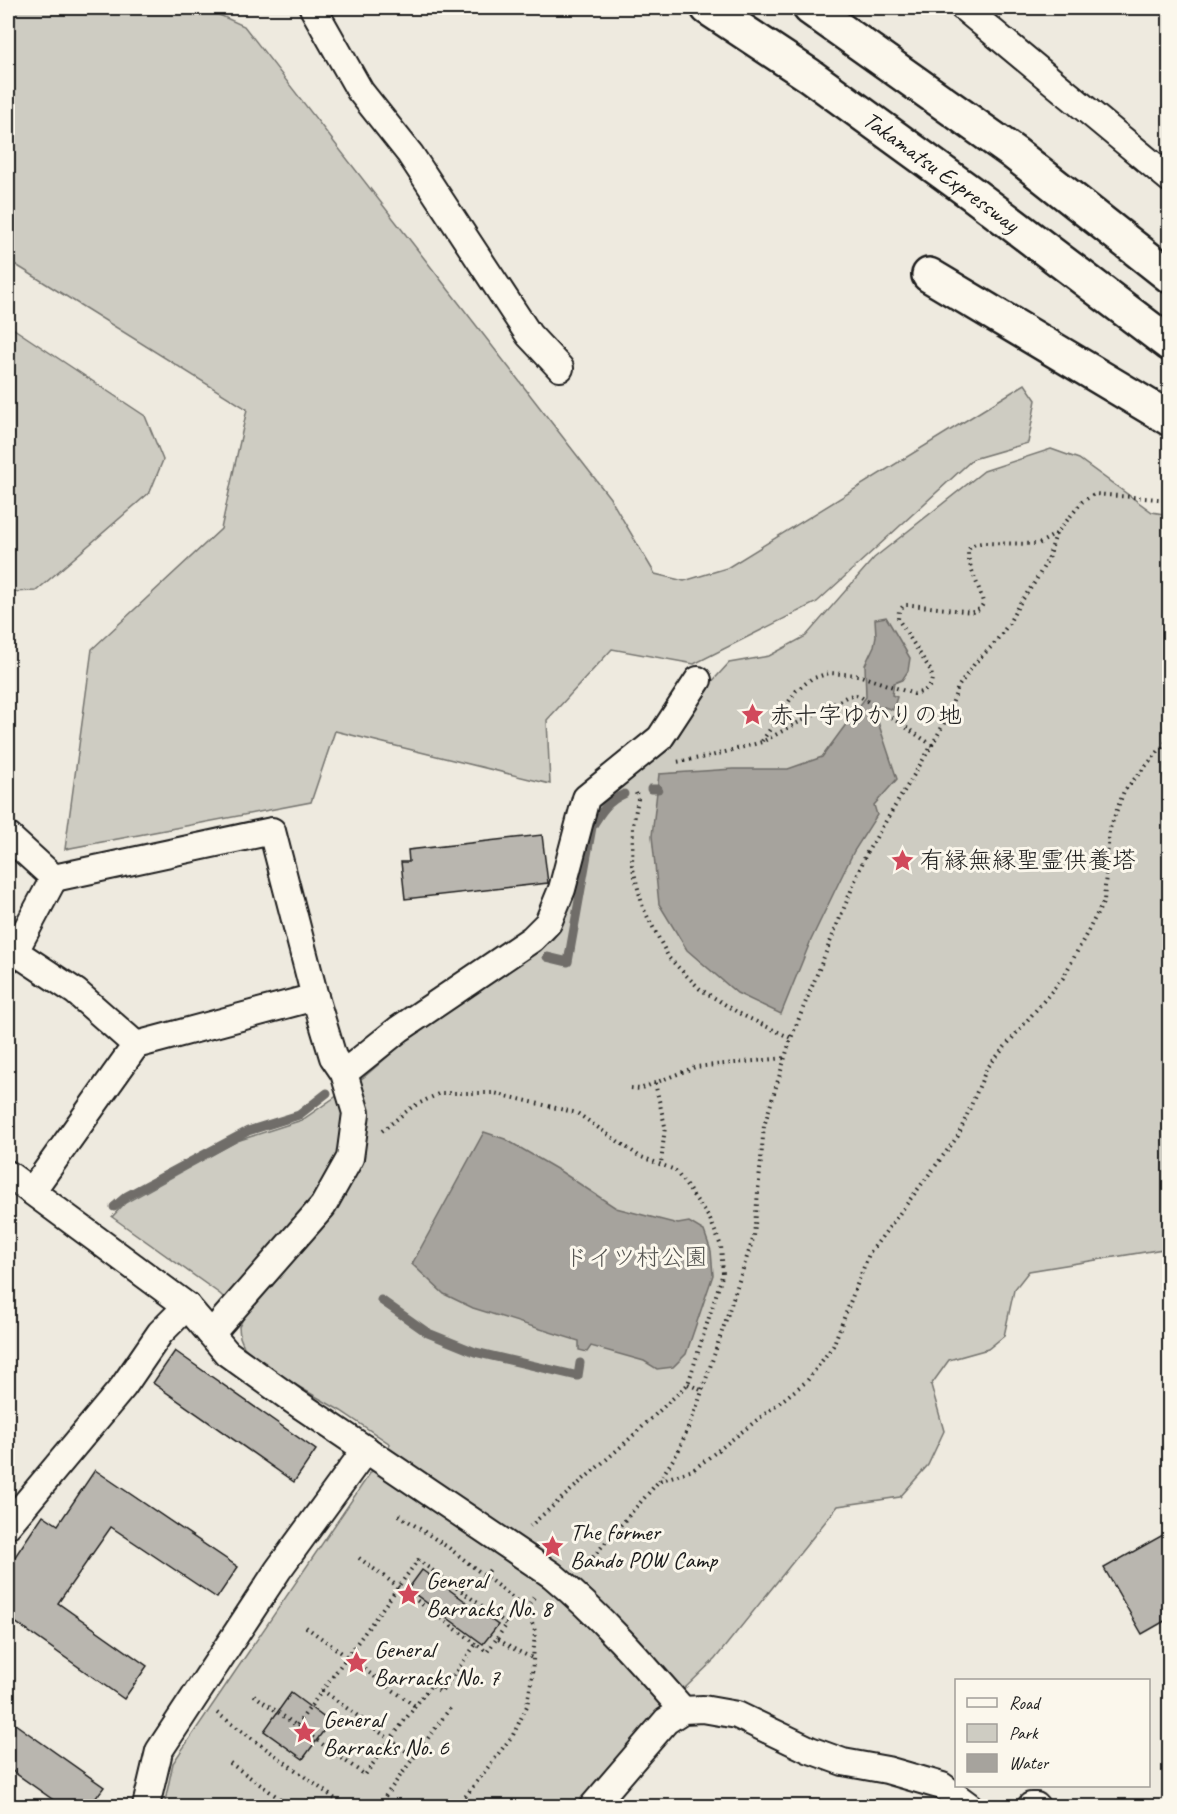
<svg xmlns="http://www.w3.org/2000/svg" width="1177" height="1814" viewBox="0 0 1177 1814" font-family="Caveat,'Klee One',sans-serif">
<style>
.green{fill:#ceccc2;stroke:#75746f;stroke-width:1.5}
.water{fill:#a6a39d;stroke:#6f6d69;stroke-width:1.5}
.lines{fill:none;stroke-linecap:round;stroke-linejoin:round}
.stream{stroke:#6f6d69;stroke-width:9}
.building{fill:#b9b6af;stroke:#1c1c1c;stroke-width:1.5}
.minor-casing{stroke:#1c1c1c;stroke-width:30}
.motorway-casing{stroke:#1c1c1c;stroke-width:38}
.path{stroke:#1c1c1c;stroke-width:4;stroke-dasharray:1.5 4.5;stroke-linecap:butt}
.minor{stroke:#fbf7ec;stroke-width:26}
.motorway{stroke:#fbf7ec;stroke-width:33}
.labels{text-anchor:middle;stroke-width:6;stroke-linejoin:round;paint-order:stroke}
.street-label{font-size:24px;fill:#1c1c1c;stroke:#fbf7ec}
.poi-label{font-size:24px;fill:#1c1c1c;stroke:#fbf7ec;text-anchor:start}
.park-label{font-size:24px;fill:#51514e;stroke:#fbf7ec}
</style>
<rect width="100%" height="100%" fill="#eeeadf"/>
<filter id="ink" filterUnits="userSpaceOnUse"><feTurbulence type="fractalNoise" baseFrequency=".0167" numOctaves="2"/><feDisplacementMap in="SourceGraphic" scale="12" xChannelSelector="R" yChannelSelector="G"/><feConvolveMatrix kernelMatrix="1 2 1 2 8 2 1 2 1" color-interpolation-filters="sRGB"/></filter>
<g filter="url(#ink)">
<g class="green">
<path d="M8 8H204L244 26 610 498 655 574 684 581 727 568 1025 384 1036 400 1028 443 973 459 817 602 694 664 612 649 547 720 550 784 335 731 311 802 65 849 92 649 221 529 247 409 8 260Z"/>
<path d="M8 325 145 416 163 460 150 492 36 591 8 592Z"/>
<path d="M1051 449 1079 459 1152 512 1169 515V1248L1029 1271 1014 1290 1004 1336 988 1349 949 1360 931 1385 944 1431 928 1465 900 1497 838 1506 715 1659 656 1716 578 1806H164L173 1763 390 1444 341 1411 294 1384 253 1355 244 1347 240 1337 239 1327 244 1317 220 1294 112 1217 125 1203 237 1141 302 1120 364 1077 407 1040 553 939 560 930 593 808 645 762 674 743 708 686 729 663 769 656 806 636 874 558 984 471Z"/>
</g>
<g class="water">
<path d="M886 617 910 658 908 671 902 680 894 683 892 695 897 697 893 710 884 707 877 719 897 779 874 805 877 815 854 851 811 940 781 1014 737 993 687 950 659 904 652 836 659 774 733 769H788L822 757 866 697 865 665 874 646 876 636 875 619Z"/>
<path d="M484 1132 505 1139 560 1171 616 1208 678 1224 689 1222 704 1231 711 1251 713 1275 686 1354 673 1367 657 1369 644 1361 591 1346 587 1352 579 1350V1341L473 1308 444 1294 412 1264Z"/>
</g>
<g class="lines">
<g class="stream">
<path d="M651 789H658"/>
<path d="M547 957 568 962 592 827C601 812 608 801 624 794"/>
<path d="M114 1207 127 1196 248 1131 299 1115 327 1093"/>
<path d="M381 1300 428 1333 475 1352 578 1376 580 1363"/>
</g>
</g>
<g class="building">
<path d="M542 835 548 883 405 899 401 862H409L408 850Z"/>
<path d="M175 1351 316 1450 294 1482 153 1383Z"/>
<path d="M95 1470 238 1567 217 1598 111 1527 58 1603 147 1666 124 1699 8 1617V1567L43 1515 58 1525Z"/>
<path d="M1170 1531V1618L1142 1634 1104 1568Z"/>
<path d="M422 1570 498 1625 483 1644 408 1589Z"/>
<path d="M291 1693 330 1722 303 1759 264 1731Z"/>
<path d="M8 1719 104 1787 90 1806H62L8 1768Z"/>
</g>
<g class="lines">
<defs>
<g id="minor">
<path d="M313 8 360 91 410 154 529 335 560 368"/>
<path d="M964 8 1170 179"/>
<path d="M8 836 54 878 272 831 315 997 136 1045"/>
<path d="M8 947 76 992 136 1045 32 1191"/>
<path d="M15 951 54 878"/>
<path d="M344 1073 399 1029 532 939 548 923 562 889 586 798 660 738 698 680"/>
<path d="M8 1174 187 1306 227 1353 294 1401 552 1575C600 1615 642 1663 683 1710"/>
<path d="M211 1334 323 1206 350 1158 356 1113 344 1073 333 1057 315 997"/>
<path d="M8 1525 123 1387 160 1333 187 1306"/>
<path d="M146 1806 159 1751 278 1570 366 1449"/>
<path d="M593 1806 666 1721 683 1710 703 1709 737 1715 810 1750 843 1762 887 1770 942 1786 969 1806"/>
<path d="M1031 1806H1036"/>
</g>
<g id="motorway">
<path id="s1" d="M708 8 809 75 974 195 1170 344"/>
<path d="M810 8 1014 153 1170 276"/>
<path d="M929 275 1170 419"/>
</g>
</defs>
<use href="#minor" class="minor-casing"/>
<use href="#motorway" class="motorway-casing"/>
<g class="path">
<path d="M762 741 796 691 811 679 829 673 858 675 914 694C928 691 934 686 931 671L898 619 899 611 904 605H912L972 612 980 609 983 604C982 590 964 560 969 549 972 544 977 544 982 543L1038 544 1056 534"/>
<path d="M932 745 947 718 958 687 975 663 993 645 1008 625 1018 606 1035 582 1048 559 1056 534 1082 502 1094 494 1170 500"/>
<path d="M636 793 638 799 633 826 632 865 643 908 669 958 700 989 742 1015 791 1038"/>
<path d="M655 1083 665 1126 661 1164"/>
<path d="M631 1088 640 1089 695 1067 785 1058"/>
<path d="M382 1131 412 1107 440 1093H494L577 1113 639 1156 675 1170 710 1219 721 1246 723 1273 688 1384 624 1444 530 1526"/>
<path d="M688 1384 701 1390"/>
<path d="M659 1481 678 1452 696 1409 754 1236 764 1126 791 1038 866 854 932 745 861 697 856 695 848 696 762 742 711 756 677 762"/>
<path d="M399 1515 449 1548 526 1608"/>
<path d="M359 1558 476 1644"/>
<path d="M585 1566 659 1481 693 1470 807 1381 833 1346 869 1254 958 1136 987 1068 1063 978 1104 901 1109 831 1124 791 1170 738"/>
<path d="M485 1576 492 1567"/>
<path d="M306 1627 415 1706"/>
<path d="M322 1690 414 1757"/>
<path d="M254 1695 365 1775 387 1744"/>
<path d="M217 1713 345 1806"/>
<path d="M297 1725 418 1560 507 1624 497 1638"/>
<path d="M393 1736 431 1685 441 1692 476 1644 487 1652 497 1638 508 1646 532 1658"/>
<path d="M230 1763 290 1806"/>
<path d="M378 1806 451 1707"/>
<path d="M458 1806 513 1735 527 1706 532 1676 535 1631 526 1608 534 1597"/>
</g>
<use href="#minor" class="minor"/>
<use href="#motorway" class="motorway"/>
</g>
</g>
<defs>
<symbol id="sight-bare" viewBox="-9 -9 18 18"><path d="M0-6L1.8-2.2L6-1.7L2.9 1.2L3.7 5.4L0 3.3L-3.7 5.4L-2.9 1.2L-6-1.7L-1.8-2.2Z" fill="#d1495b" stroke="#fbf7ec" stroke-width="2.5" paint-order="stroke"/></symbol>
</defs>
<g fill-rule="evenodd">
<use href="#sight-bare" x="736" y="698" width="33" height="33"/>
<use href="#sight-bare" x="886" y="844" width="33" height="33"/>
<use href="#sight-bare" x="536" y="1530" width="33" height="33"/>
<use href="#sight-bare" x="392" y="1578" width="33" height="33"/>
<use href="#sight-bare" x="340" y="1646" width="33" height="33"/>
<use href="#sight-bare" x="288" y="1716" width="33" height="33"/>
</g>
<g class="labels">
<g class="street-label">
<text dy="8" stroke="none"><textPath href="#s1" startOffset="285">Takamatsu Expressway</textPath></text>
</g>
<g class="poi-label">
<text x="770" y="723">赤十字ゆかりの地</text>
<text x="920" y="868">有縁無縁聖霊供養塔</text>
<text x="570" y="1540">The former<tspan x="570" dy="28">Bando POW Camp</tspan></text>
<text x="426" y="1588">General<tspan x="426" dy="28">Barracks No. 8</tspan></text>
<text x="374" y="1657">General<tspan x="374" dy="28">Barracks No. 7</tspan></text>
<text x="323" y="1727">General<tspan x="323" dy="28">Barracks No. 6</tspan></text>
</g>
<g class="park-label">
<text x="636" y="1265">ドイツ村公園</text>
</g>
</g>
<rect width="1177" height="1814" fill="none" stroke="#fbf7ec" stroke-width="30"/>
<rect x="15" y="15" width="1147" height="1784" fill="none" stroke="#1c1c1c" stroke-width="2" filter="url(#ink)"/>
<rect x="955" y="1679" width="195" height="108" fill="#fbf7ec" stroke="#a29f99" stroke-width="1.5"/>
<rect x="967" y="1698" width="30" height="9" fill="#fbf7ec" stroke="#a29f99" stroke-width="1.5"/>
<text x="1009" y="1709" font-size="18" fill="#1c1c1c">Road</text>
<rect x="967" y="1724" width="30" height="18" fill="#ceccc2" stroke="#a29f99" stroke-width="1.5"/>
<text x="1009" y="1739" font-size="18" fill="#1c1c1c">Park</text>
<rect x="967" y="1754" width="30" height="18" fill="#a6a39d" stroke="#a29f99" stroke-width="1.5"/>
<text x="1009" y="1769" font-size="18" fill="#1c1c1c">Water</text>
</svg>
